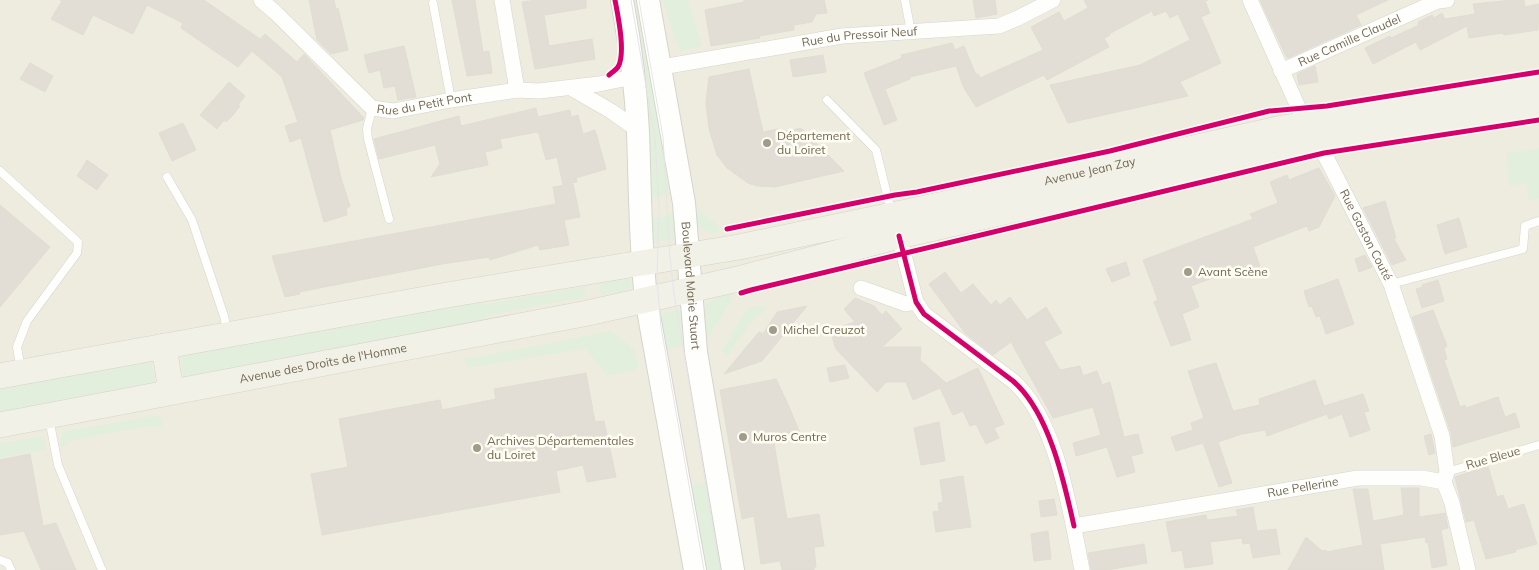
<svg xmlns="http://www.w3.org/2000/svg" width="1539" height="570" viewBox="0 0 1539 570" font-family="Mulish,sans-serif">
<style>
.residential{fill:#eeecde}
.green{fill:#e2efdd}
.building{fill:#e2ded6;stroke:#e0ddd4}
.lines{fill:none;stroke-linecap:round;stroke-linejoin:round}
.lane-casing{stroke:#d6d5cd;stroke-width:9}
.street-casing{stroke:#d6d5cd;stroke-width:16}
.secondary-casing{stroke:#d6d4cc;stroke-width:24}
.primary-casing{stroke:#d6d2ca;stroke-width:26}
.lane{stroke:#fefefd;stroke-width:8}
.street{stroke:#fefefd;stroke-width:15}
.secondary{stroke:#fefefd;stroke-width:22}
.primary{stroke:#f2f1e8;stroke-width:25}
.tram{stroke:#e7e4e7;stroke-width:1}
.cycleway-casing{stroke:#fefdf4;stroke-width:8}
.cycleway{stroke:#d6006c;stroke-width:5}
.poi-dot{fill:#a29b8a;stroke:#fefdf4;stroke-width:2}
.labels{text-anchor:middle;stroke-width:5;stroke-linejoin:round;paint-order:stroke}
.street-label{font-size:12px;fill:#746952;stroke:#fefdf4}
.poi-label{font-size:12px;fill:#746952;stroke:#fefdf4;text-anchor:start}
</style>
<rect width="100%" height="100%" fill="#f8f7f1"/>
<rect class="residential" x="0" y="0" width="1539" height="570"/>
<g class="green">
<path d="M627 0H643L675 194 651 198Z"/>
<path d="M663 0H688L702 46 681 51 674 37Z"/>
<path d="M1539 148V199L1529 201 1526 183 1509 186 1507 153Z"/>
<path d="M697 208 718 226 719 232C702 234 695 224 691 209Z"/>
<path d="M675 214 676 239 651 243V219Z"/>
<path d="M628 278 632 283C628 294 611 293 601 295L599 283Z"/>
<path d="M584 287 586 297 493 314 460 330 184 381 180 351 453 302 488 304Z"/>
<path d="M730 291 732 299 706 342C702 312 697 304 730 291Z"/>
<path d="M763 306 766 309C750 322 739 338 728 356L721 352 747 309Z"/>
<path d="M682 309 690 345 661 350 656 314Z"/>
<path d="M611 331 634 349 638 366 635 370 607 376 586 349 467 368 465 357 473 358Z"/>
<path d="M150 356 156 386 0 415V384Z"/>
<path d="M153 416 161 417 163 427 148 426 69 441 66 446 60 447 62 432Z"/>
<path d="M43 436 46 450 0 458V444Z"/>
<path d="M709 482 724 570H700L684 486Z"/>
</g>
<g class="building">
<path d="M60 0H204L260 39 265 34 297 62 304 54 364 118 363 120 330 130 341 178 350 206 346 209 347 215 324 222 301 138 290 142 285 126 298 122 282 77 252 51 238 67 181 28 183 23 147 5 133 34 93 15 83 35 51 19 62 1Z"/>
<path d="M309 0H334L336 9 338 8 348 50 331 54 317 40Z"/>
<path d="M452 0H475L483 52 489 51 492 73 467 76Z"/>
<path d="M537 0H586V8L544 15 549 46 592 39 595 59 535 69 522 2Z"/>
<path d="M744 0H824L827 13 816 14 812 22 794 25V30L759 36 760 38 711 46 705 10 744 2Z"/>
<path d="M973 0H995L997 14 976 18Z"/>
<path d="M1084 0H1208L1205 1 1210 13 1201 17 1221 63 1180 82 1188 96 1068 123 1050 85 1140 65 1190 40 1178 14 1170 18 1166 11 1154 16 1152 11 1109 34 1110 35 1104 38 1109 47 1047 80 1044 75 976 107 964 88 956 66 910 77V79L885 89 897 120 884 125 864 73 902 58 901 55 952 43 955 50 964 46 976 75 978 74 980 78 1043 50 1031 27 1059 12 1064 21 1088 8Z"/>
<path d="M1260 0H1388L1356 15 1361 25 1288 58 1286 56Z"/>
<path d="M1512 0H1524L1525 7 1539 4 1538 30 1504 35 1503 33 1469 38 1467 26 1420 50 1416 42 1373 64 1365 48 1390 36 1391 38 1419 25 1418 22 1432 15 1434 18 1442 13 1445 19 1475 14 1473 4Z"/>
<path d="M404 46 416 97 398 100 395 86 384 88 380 70 369 73 364 55Z"/>
<path d="M823 55 826 72 793 77 790 60Z"/>
<path d="M30 63 53 76 45 92 20 79Z"/>
<path d="M1315 66 1318 82 1299 85 1297 74Z"/>
<path d="M749 69 763 132 778 129 779 133 801 128 844 171 775 187 757 186 748 183 727 168 717 155 709 129 706 103 709 77Z"/>
<path d="M229 82 245 96 238 105 240 106 233 115 226 122 224 120 217 129 200 115Z"/>
<path d="M536 108 538 117 570 110 571 117 578 115 583 134 595 130 606 169 576 178 577 182 563 185 557 157 546 160 539 134 537 132 500 139 502 148 485 152 488 165 431 177 440 164 435 145 379 159 374 139 459 116 461 126Z"/>
<path d="M183 123 196 150 172 161 159 133Z"/>
<path d="M87 160 108 175 97 190 77 176Z"/>
<path d="M1319 168 1335 196 1319 227 1309 231 1307 226 1253 247 1260 266 1241 273 1239 268 1191 286 1199 307 1182 314 1191 340 1171 346 1154 302 1158 300 1143 260 1253 219 1250 214 1278 203 1270 182 1287 175 1289 180Z"/>
<path d="M573 184 580 217 564 220 569 245 540 250 538 245 490 260 489 257 442 264 299 292 300 294 285 297 272 256 556 204 553 187Z"/>
<path d="M1385 201 1396 238 1394 239 1406 260 1392 265 1363 208Z"/>
<path d="M0 205 50 247 0 307Z"/>
<path d="M1459 218 1467 247 1445 254 1437 225Z"/>
<path d="M1365 255 1372 267 1359 272 1355 259Z"/>
<path d="M1126 262 1130 275 1112 282 1106 269Z"/>
<path d="M945 272 961 293 973 284 991 305 996 300 1000 305 1010 297 1027 320 1046 307 1062 333 1044 342 1060 370 1080 366 1083 376 1097 371 1102 385 1110 382 1124 437 1138 434 1143 453 1131 456 1135 472 1117 477 1107 447 1076 456 1073 443 1101 435 1093 407 1053 418 1011 342 993 355 965 333 929 284Z"/>
<path d="M1338 279 1354 324 1326 334 1320 316 1316 317 1312 306 1309 307 1304 291Z"/>
<path d="M1438 280 1444 301 1422 308 1416 289 1423 287 1422 285Z"/>
<path d="M855 298 874 306 882 315 886 311 902 329 882 347H921L920 360 946 383 978 368 1004 424 994 428 999 438 986 444 976 424 970 426 963 411 953 415 940 388 913 400 906 382H886L877 392 836 349 830 330 855 322 844 309Z"/>
<path d="M807 306 762 361 724 374 759 332 763 334 777 312Z"/>
<path d="M1433 310 1447 346 1444 348 1447 359 1444 360 1460 407 1465 405 1466 408 1498 397 1505 417 1515 413 1520 427 1453 447 1451 433 1412 317Z"/>
<path d="M1216 363 1233 411 1260 405 1259 399 1315 380 1324 406 1363 394 1369 411 1364 412 1370 430 1350 437 1342 414 1329 419 1327 414 1267 436 1265 430 1242 434 1218 442 1232 483 1219 487 1203 443 1176 451 1171 437 1193 430 1191 423 1204 418 1188 371Z"/>
<path d="M845 365 849 378 830 382 827 368Z"/>
<path d="M586 373 595 422 604 421 616 477 587 482 583 465 556 471 560 492 322 535 311 474 348 467 339 419 440 400 442 410 496 399 494 389Z"/>
<path d="M776 379 787 402 800 433 773 437 787 519 819 514 824 546 814 547 816 567H814V570H782L780 561 761 564 754 516 742 519 720 390Z"/>
<path d="M939 422 945 461 921 465 914 428Z"/>
<path d="M1431 434 1435 453 1429 455 1424 436Z"/>
<path d="M30 454 43 526 56 523 76 570H41L24 531 0 535V460Z"/>
<path d="M1488 466 1497 497 1503 495 1508 509 1524 504 1537 544 1515 550 1516 552 1486 559 1474 520 1466 522 1455 477Z"/>
<path d="M963 476 971 527 936 532 933 512 939 511 938 503 943 502 940 480Z"/>
<path d="M1401 488H1419V517L1445 513 1448 528 1441 530 1447 565 1432 568 1428 542 1426 543 1425 537 1380 544 1384 570H1288L1306 537 1322 551 1326 550V552L1363 545 1353 489H1368L1373 521 1404 515Z"/>
<path d="M1054 499 1057 515 1041 517 1039 501Z"/>
<path d="M1253 507 1257 531 1276 529 1280 554 1253 558 1250 543 1243 544 1242 538 1210 542 1213 564 1185 568 1182 550 1172 552 1166 522 1206 515 1207 520 1238 516 1236 510Z"/>
<path d="M1048 531 1051 559 1034 561 1031 534Z"/>
<path d="M1144 544 1147 563 1107 570H1091L1088 553Z"/>
</g>
<g class="lines">
<defs>
<g id="lane">
<path d="M905 0 911 32"/>
<path d="M433 3 451 100"/>
<path d="M827 100 876 150 891 211"/>
<path d="M372 108 367 129 368 139 389 219"/>
<path d="M0 171 78 242 77 253 27 321 17 347 21 370"/>
<path d="M167 177 192 220 224 316 227 330"/>
<path d="M1391 284 1523 249 1525 226 1539 221"/>
<path d="M49 418 58 465 102 570"/>
<path d="M1447 472 1539 445"/>
<path d="M0 560 8 563 11 570"/>
</g>
<g id="street">
<path id="s1" d="M261 0 276 13 372 108 393 111 451 100 517 90 539 91 599 84 633 77"/>
<path d="M502 0 517 90"/>
<path id="s2" d="M1250 0 1299 109 1328 161 1391 284 1442 436 1447 472 1444 482"/>
<path id="s3" d="M662 67 842 36 999 26 1018 18 1053 0"/>
<path id="s4" d="M1281 71 1438 1 1447 0"/>
<path d="M571 88 611 111 638 130"/>
<path d="M897 228 916 302 924 314 1013 381C1057 419 1071 514 1082 570"/>
<path d="M861 288 906 304 916 302"/>
<path id="s5" d="M1074 526 1358 478H1422L1444 482 1452 503 1468 570"/>
</g>
<g id="secondary">
<path d="M622 0C630 43 636 88 638 132 640 188 640 244 646 299L695 570"/>
<path id="s6" d="M648 0 684 203 696 352 733 570"/>
</g>
<g id="primary">
<path d="M164 346 171 392"/>
<path id="s7" d="M0 376 453 294 739 247 921 209 1282 128 1539 87"/>
<path id="s8" d="M0 425 588 313 738 279 899 236 1287 148 1539 108"/>
</g>
</defs>
<use href="#lane" class="lane-casing"/>
<use href="#street" class="street-casing"/>
<use href="#secondary" class="secondary-casing"/>
<use href="#primary" class="primary-casing"/>
<use href="#lane" class="lane"/>
<use href="#street" class="street"/>
<use href="#secondary" class="secondary"/>
<use href="#primary" class="primary"/>
<g class="tram">
<path d="M631 0 655 138 659 207 657 279 661 327 704 570"/>
<path d="M639 0 663 137 670 258 674 293 720 570"/>
</g>
<defs>
<g id="cycleway">
<path d="M609 75C612 72 616 70 618 67 626 53 618 16 615 0"/>
<path d="M727 229 895 195 917 192 1110 151 1269 111 1327 106 1539 72"/>
<path d="M899 236 916 302 924 314 1013 381C1049 412 1064 481 1074 526"/>
<path d="M741 293 751 290 1324 153 1539 120"/>
</g>
</defs>
<use href="#cycleway" class="cycleway-casing"/>
<use href="#cycleway" class="cycleway"/>
</g>
<g class="poi-dot">
<circle cx="767" cy="143" r="5"/>
<circle cx="1188" cy="272" r="5"/>
<circle cx="773" cy="330" r="5"/>
<circle cx="743" cy="437" r="5"/>
<circle cx="477" cy="448" r="5"/>
</g>
<g class="labels">
<g class="street-label">
<text dy="4" stroke="none"><textPath href="#s3" startOffset="200">Rue du Pressoir Neuf</textPath></text>
<text dy="4" stroke="none"><textPath href="#s4" startOffset="75">Rue Camille Claudel</textPath></text>
<text dy="4" stroke="none"><textPath href="#s1" startOffset="208">Rue du Petit Pont</textPath></text>
<text dy="4" stroke="none"><textPath href="#s7" startOffset="1109">Avenue Jean Zay</textPath></text>
<text dy="4" stroke="none"><textPath href="#s2" startOffset="262">Rue Gaston Couté</textPath></text>
<text dy="4" stroke="none"><textPath href="#s6" startOffset="289">Boulevard Marie Stuart</textPath></text>
<text dy="4" stroke="none"><textPath href="#s8" startOffset="329">Avenue des Droits de l'Homme</textPath></text>
<text transform="translate(1493 458) rotate(-16)" y="4">Rue Bleue</text>
<text dy="4" stroke="none"><textPath href="#s5" startOffset="232">Rue Pellerine</textPath></text>
</g>
<g class="poi-label">
<text x="777" y="140">Département<tspan x="777" dy="14">du Loiret</tspan></text>
<text x="1198" y="276">Avant Scène</text>
<text x="783" y="334">Michel Creuzot</text>
<text x="753" y="441">Muros Centre</text>
<text x="487" y="445">Archives Départementales<tspan x="487" dy="14">du Loiret</tspan></text>
</g>
</g>
</svg>
